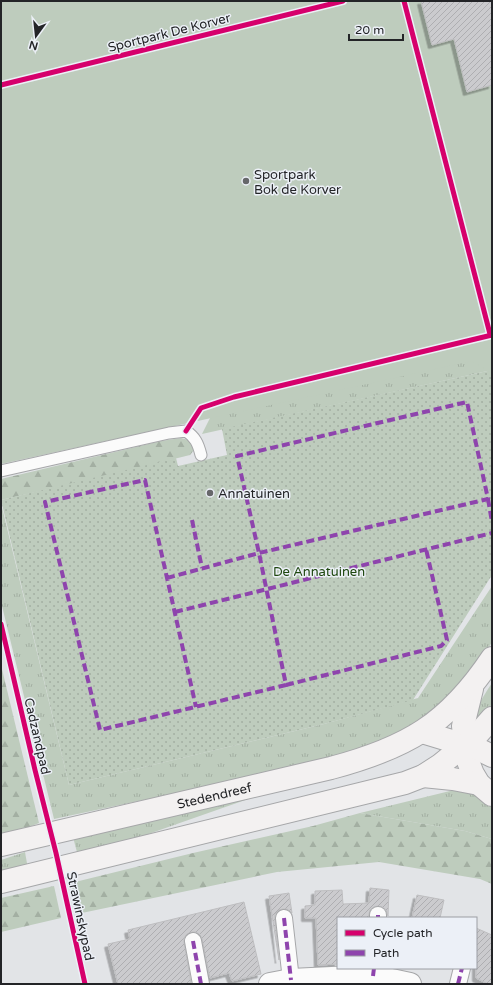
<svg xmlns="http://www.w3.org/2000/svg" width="493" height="985" viewBox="0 0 493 985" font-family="'Varela Round',sans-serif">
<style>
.grass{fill:url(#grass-tufts)}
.forest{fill:url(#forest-firs)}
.garden{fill:url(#garden-dots)}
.pitch{fill:#beccbd}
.building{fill:url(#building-hatch);stroke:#bebec0;filter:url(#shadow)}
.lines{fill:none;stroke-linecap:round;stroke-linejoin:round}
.service-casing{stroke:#a6a7a9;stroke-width:13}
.pedestrian-casing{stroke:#a6a7a9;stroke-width:18}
.minor-casing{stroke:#a6a7a9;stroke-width:24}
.secondary-casing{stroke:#a6a7a9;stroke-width:24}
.service{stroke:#fbfbfb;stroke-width:11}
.pedestrian{stroke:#fbfbfb;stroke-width:16}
.minor{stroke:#fbfbfb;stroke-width:22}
.secondary{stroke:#f3f1f1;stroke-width:22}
.quiet{stroke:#8e44ad;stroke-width:4;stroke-dasharray:8 4;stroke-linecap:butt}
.cycleway-casing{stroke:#ecf0f7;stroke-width:8}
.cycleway{stroke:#d6006c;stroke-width:5}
.poi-dot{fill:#66676a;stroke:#ecf0f7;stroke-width:1.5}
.labels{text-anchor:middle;stroke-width:3;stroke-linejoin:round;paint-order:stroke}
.street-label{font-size:13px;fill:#232427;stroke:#ecf0f7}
.poi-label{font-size:13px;fill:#232427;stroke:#ecf0f7;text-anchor:start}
.park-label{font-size:13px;fill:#1e470f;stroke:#ecf0f7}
</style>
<defs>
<pattern id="grass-tufts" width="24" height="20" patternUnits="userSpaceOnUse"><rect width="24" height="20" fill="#beccbd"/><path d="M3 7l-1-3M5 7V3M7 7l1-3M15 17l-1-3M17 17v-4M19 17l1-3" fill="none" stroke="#a3afa2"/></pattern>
<pattern id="forest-firs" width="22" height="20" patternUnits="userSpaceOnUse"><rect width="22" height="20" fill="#beccbd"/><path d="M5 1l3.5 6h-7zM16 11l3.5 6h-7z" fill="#a3afa2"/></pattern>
<pattern id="garden-dots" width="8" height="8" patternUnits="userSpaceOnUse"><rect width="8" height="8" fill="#beccbd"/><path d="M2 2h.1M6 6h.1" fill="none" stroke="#a3afa2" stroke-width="1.8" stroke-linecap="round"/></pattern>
<pattern id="building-hatch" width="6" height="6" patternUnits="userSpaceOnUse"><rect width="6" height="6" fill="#cbcbce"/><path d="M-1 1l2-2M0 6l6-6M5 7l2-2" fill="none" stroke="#aeaeb1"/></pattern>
<filter id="shadow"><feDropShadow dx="-3.5" dy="3.5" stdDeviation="0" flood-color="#0004"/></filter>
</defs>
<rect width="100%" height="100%" fill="#e2e4e7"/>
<g class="grass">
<path d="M464 349 492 370 202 434 210 418 233 407Z"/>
<path d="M1 503 69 785 324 724 418 698 492 586V642L465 686 408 729 354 755 54 819 1 602Z"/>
<path d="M492 683V704L482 719 467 732C473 714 481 699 492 683Z"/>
<path d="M454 790 471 791 492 802V839L465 831 360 813Z"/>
<path d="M257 796 100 851 78 856 73 837Z"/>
<path d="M25 852 28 869 1 875V860Z"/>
</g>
<g class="forest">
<path d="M181 438 192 441 194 450 190 455 93 479 1 500V479L161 441Z"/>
<path d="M1 665 39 823 1 838Z"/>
<path d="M360 813 465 831 492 839V884L480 879 379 862 277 872 77 914 71 883 193 853 313 826Z"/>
<path d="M54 886 61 918 1 932V898Z"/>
</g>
<path class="garden" d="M492 370V575L413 700 324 724 69 785 1 500 176 458 178 466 227 455 222 429Z"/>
<path class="pitch" d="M1 1H492V373L472 361 1 464Z"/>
<g class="building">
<path d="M421 1H492V85L467 92 454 39 432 45Z"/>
<path d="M370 888 389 890 388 916 386 910 382 907 378 906 374 907 370 910 368 918H338V964L318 965 316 918H305V906L315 905V891L342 890 343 904 369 903Z"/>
<path d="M289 893 292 913 287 909H283L279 910 275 914V919L279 960 269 896Z"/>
<path d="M417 895 444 900 440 918H412Z"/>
<path d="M244 902 261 974 232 981 229 973 210 978 202 939 200 935 196 932H192L187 934 184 938V942L191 983 186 984H118L108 944 130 939 128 930Z"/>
<path d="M476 928 492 935V984H488L476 978Z"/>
</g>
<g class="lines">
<defs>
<path id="service" d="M1 471 169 433 186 431C195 437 198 443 201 455"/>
<g id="pedestrian">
<path d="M284 918 291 980"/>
<path d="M378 918V915"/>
<path d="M193 941 201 984"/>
<path d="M458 984 462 968"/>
</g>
<path id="minor" d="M270 984 291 980 373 976 410 984"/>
<g id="secondary">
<path d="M472 689 463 726 466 756 473 774 479 784 492 795"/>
<path d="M422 732 478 749 492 756"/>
<path d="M423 776 453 779 479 784"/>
<path id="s1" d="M1 845 331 768C407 748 448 724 492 658"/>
<path d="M1 882 405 783 423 776 440 765 477 735 492 718"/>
</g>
</defs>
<use href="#service" class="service-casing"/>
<use href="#pedestrian" class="pedestrian-casing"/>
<use href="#minor" class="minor-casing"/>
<use href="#secondary" class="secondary-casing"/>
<use href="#service" class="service"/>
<use href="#pedestrian" class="pedestrian"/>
<use href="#minor" class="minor"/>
<use href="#secondary" class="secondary"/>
<g class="quiet">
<path d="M488 499 492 522"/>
<path d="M192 520 202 568"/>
<path d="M167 578 259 553 488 499 467 402 237 456 259 553 286 685 100 730 45 502 145 480 196 707"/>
<path d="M175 612 492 533"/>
<path d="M286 685 441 646 447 640 426 549"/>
<path d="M284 918 291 980"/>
<path d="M378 918V915"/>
<path d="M193 941 201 984"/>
<path d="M373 976 374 968"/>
<path d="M458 984 462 968"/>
</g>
<defs>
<g id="cycleway">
<path d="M404 1 490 334"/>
<path d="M1 85 343 1"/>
<path d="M186 431 201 408 234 397 492 335"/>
<path d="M1 624 35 770 56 853 85 984"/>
</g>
</defs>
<use href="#cycleway" class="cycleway-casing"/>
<use href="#cycleway" class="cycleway"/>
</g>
<g class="poi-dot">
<circle cx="246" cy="181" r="4"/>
<circle cx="210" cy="493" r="4"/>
</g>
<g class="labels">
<g class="street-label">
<text transform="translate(169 32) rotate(-14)" y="5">Sportpark De Korver</text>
<text transform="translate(38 736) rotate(77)" y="5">Cadzandpad</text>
<text dy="5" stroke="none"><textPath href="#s1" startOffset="219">Stedendreef</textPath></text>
<text transform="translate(81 916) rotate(78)" y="5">Strawinskypad</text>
</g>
<g class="poi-label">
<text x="254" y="179">Sportpark<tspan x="254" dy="15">Bok de Korver</tspan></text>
<text x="218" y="498">Annatuinen</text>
</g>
<g class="park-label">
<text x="319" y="576">De Annatuinen</text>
</g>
</g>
<rect width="493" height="985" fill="none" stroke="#232427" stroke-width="4"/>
<rect x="337" y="917" width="140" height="52" fill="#ecf0f7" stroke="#9c9ea4"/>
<rect x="345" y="930" width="20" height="6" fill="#d6006c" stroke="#9c9ea4"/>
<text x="373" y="937" font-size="12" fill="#232427">Cycle path</text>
<rect x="345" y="950" width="20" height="6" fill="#8e44ad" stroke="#9c9ea4"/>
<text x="373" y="957" font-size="12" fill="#232427">Path</text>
<g transform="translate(36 36) rotate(195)" stroke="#ecf0f7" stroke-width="3" paint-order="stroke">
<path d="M0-3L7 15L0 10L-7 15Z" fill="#232427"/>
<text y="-6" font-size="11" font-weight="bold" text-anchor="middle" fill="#232427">N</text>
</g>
<path d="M349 34v6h54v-6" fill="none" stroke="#232427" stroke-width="2"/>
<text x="355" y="34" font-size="12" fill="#232427" stroke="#ecf0f7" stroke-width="3" paint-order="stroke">20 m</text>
</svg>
